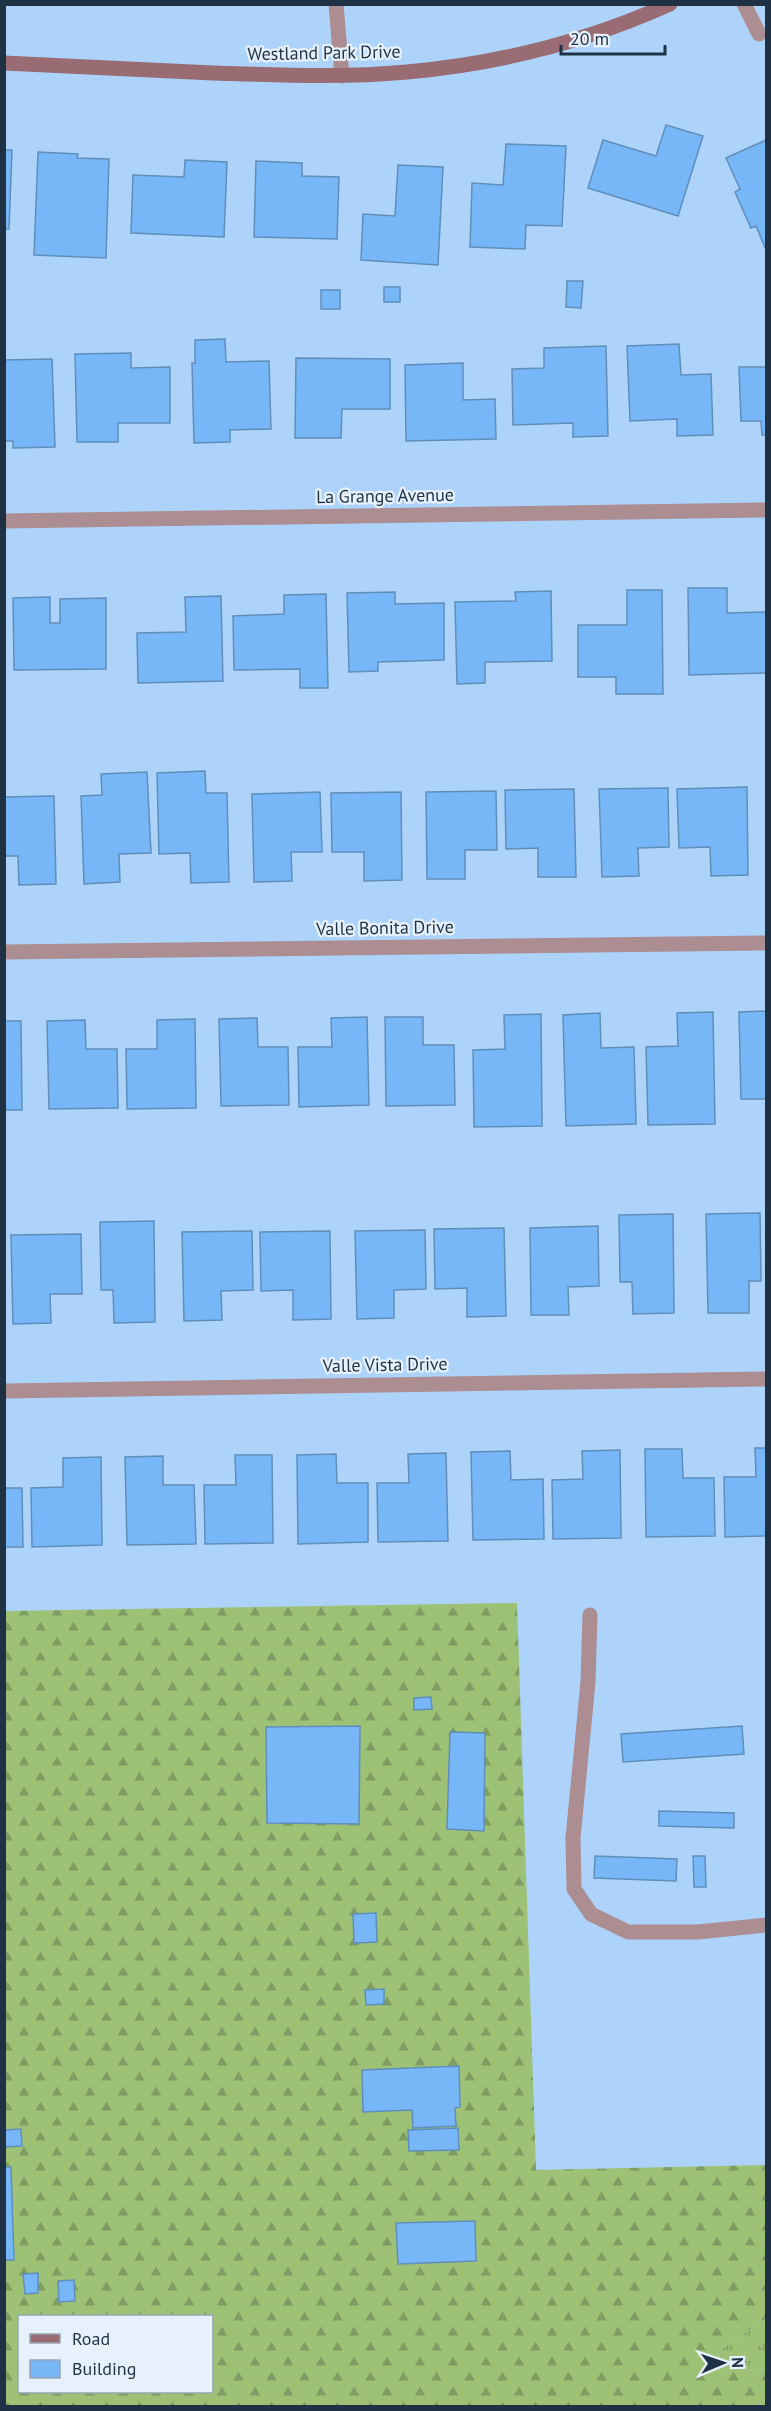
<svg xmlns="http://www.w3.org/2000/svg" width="771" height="2411" viewBox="0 0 771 2411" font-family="'PT Sans',sans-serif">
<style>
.grass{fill:url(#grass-tufts)}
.forest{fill:url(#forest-firs);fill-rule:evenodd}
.building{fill:#77b7f7;stroke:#608ebb;stroke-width:1.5}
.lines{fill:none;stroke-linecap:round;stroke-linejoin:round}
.lane{stroke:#ac8d91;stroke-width:15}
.street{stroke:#ac8d91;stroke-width:15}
.secondary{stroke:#996c73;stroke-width:15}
.labels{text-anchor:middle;stroke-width:4.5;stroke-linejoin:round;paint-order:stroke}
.street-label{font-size:18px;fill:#1f3245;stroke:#e7f1fb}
</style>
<defs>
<pattern id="grass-tufts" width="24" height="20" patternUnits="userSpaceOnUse" patternTransform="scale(1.5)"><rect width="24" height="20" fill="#9dc175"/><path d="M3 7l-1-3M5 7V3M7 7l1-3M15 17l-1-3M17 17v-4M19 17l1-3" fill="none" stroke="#7f9d62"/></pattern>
<pattern id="forest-firs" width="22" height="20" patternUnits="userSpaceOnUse" patternTransform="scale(1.5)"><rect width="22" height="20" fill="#9dc175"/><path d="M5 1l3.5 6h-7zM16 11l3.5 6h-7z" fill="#7f9d62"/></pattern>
</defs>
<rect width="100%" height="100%" fill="#add3fa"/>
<path class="grass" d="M766 2318V2370L755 2371 710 2366 724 2347Z"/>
<path class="forest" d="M517 1603 536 2170 766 2165V2318L724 2347 710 2366 755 2371 766 2370V2406H5L4 1611ZM20 2316H212V2392H20Z"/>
<g class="building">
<path d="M666 125 703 136 678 216 588 188 603 140 656 156Z"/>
<path d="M766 140V250L756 226 751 228 735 192 740 189 726 158Z"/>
<path d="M506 144 566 146 562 226 526 225 525 249 470 247 472 183 503 185Z"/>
<path d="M4 150H12L9 229H4Z"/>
<path d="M38 152 78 154 77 158 109 159 106 258 34 255Z"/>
<path d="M185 160 227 162 224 237 131 233 133 175 184 177Z"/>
<path d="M256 161 302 163V176L339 177 337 239 254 237Z"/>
<path d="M398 165 443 167 438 265 361 260 363 214 395 216Z"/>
<path d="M567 281H583L581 308 566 307Z"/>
<rect x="384" y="287" width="16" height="15"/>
<rect x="321" y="290" width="19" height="19"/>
<path d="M225 339 226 362 269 361 271 429 230 430V442L194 443 192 363H195V340Z"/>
<path d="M679 344 681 375 711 374 713 435 677 436V419L630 421 627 346Z"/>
<path d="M606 346 608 436 573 437V423L513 425 512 369 544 368V348Z"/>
<path d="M131 353V368L170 367V423H118V442H77L75 354Z"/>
<path d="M296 358 390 359V409H342L341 438H295Z"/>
<path d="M52 359 55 447 13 448V441H4V360Z"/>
<path d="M463 363V400L495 399 496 439 406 441 405 365Z"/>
<path d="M739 367H766V435H762L761 421H741Z"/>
<path d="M688 588H727V613L766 612V673L689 675Z"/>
<path d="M627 590H662L663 694H616V677H578V625H627Z"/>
<path d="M551 591 552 661 485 662V683L457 684 455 602 516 601 515 592Z"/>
<path d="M395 592V604L444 603V660L378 662V671L349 672 347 593Z"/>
<path d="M326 594 328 688H300V669L234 670 233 616 284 614V595Z"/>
<path d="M221 596 223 681 138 683 137 633 186 632 185 597Z"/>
<path d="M50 597V623H60V599L106 598V669L14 670 13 598Z"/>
<path d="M205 771 206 793H227L229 882 191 883 190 853 159 854 157 773Z"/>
<path d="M147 772 151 853 119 854 120 882 84 884 81 796 102 795 101 774Z"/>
<path d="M747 787 748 875 711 876 710 847 679 848 677 789Z"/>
<path d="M668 788 669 847 638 848 639 876 602 877 599 789Z"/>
<path d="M574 789 576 877H538V848L506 849 505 790Z"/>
<path d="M496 791 497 850H465V879H427L426 792Z"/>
<path d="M320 792 322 852H291L292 881 254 882 252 794Z"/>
<path d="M401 792 402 880 364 881V852H332L331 793Z"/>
<path d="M54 796 56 884 19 885 18 856H4V797Z"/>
<path d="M766 1011V1099H741L739 1012Z"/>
<path d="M713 1012 715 1124 648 1125 646 1047 678 1046 677 1013Z"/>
<path d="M600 1013 601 1048 634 1047 636 1124 566 1126 563 1015Z"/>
<path d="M541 1014 542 1126 474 1127 473 1050 505 1049 504 1015Z"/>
<path d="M367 1017 369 1105 299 1107 298 1047H332L331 1018Z"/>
<path d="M385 1017H423V1045H454L455 1105 386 1106Z"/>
<path d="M257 1018 258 1047H288L289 1105 221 1106 219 1019Z"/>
<path d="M195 1019 196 1108 127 1109 126 1049H157V1020Z"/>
<path d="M85 1020 86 1049H117L118 1108 49 1109 47 1021Z"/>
<path d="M4 1021H21L22 1110H4Z"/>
<path d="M760 1213 761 1281H749V1313H708L706 1214Z"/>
<path d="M673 1214 674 1313 633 1314 632 1282H620L619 1215Z"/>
<path d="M154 1221 155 1322 114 1323 113 1290H101L100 1222Z"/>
<path d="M598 1226 599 1286 568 1287 569 1315H531L530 1228Z"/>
<path d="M504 1228 506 1316 467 1317V1288L435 1289 434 1229Z"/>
<path d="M425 1230 426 1289 394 1290V1318L357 1319 355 1231Z"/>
<path d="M252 1231 253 1290 221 1291 222 1320 184 1321 182 1232Z"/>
<path d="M330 1231 331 1319 293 1320V1290L261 1291 260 1232Z"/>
<path d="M81 1234 82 1294H50L51 1323 13 1324 11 1235Z"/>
<path d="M755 1448H766V1536L725 1537 724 1477H756Z"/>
<path d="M645 1449H682L683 1478H714L715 1536 646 1537Z"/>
<path d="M620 1450 621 1538 553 1539 552 1480 583 1479 582 1451Z"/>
<path d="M510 1451 511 1480 543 1479 544 1539 473 1540 471 1452Z"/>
<path d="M446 1453 448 1541 378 1542 377 1483H409L408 1454Z"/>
<path d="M336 1454 337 1483H368V1542L298 1544 297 1455Z"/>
<path d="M235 1455H272L273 1543 205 1544 204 1485H236Z"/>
<path d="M163 1456V1485H194L196 1544 127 1545 125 1457Z"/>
<path d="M101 1457 102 1545 32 1547 31 1488 63 1487V1458Z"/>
<path d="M4 1488H22L23 1547H4Z"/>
<path d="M431 1697 432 1709 414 1710V1698Z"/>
<path d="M360 1726 359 1824 267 1823 266 1727Z"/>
<path d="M742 1726 744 1754 623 1762 621 1734Z"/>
<path d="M450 1732 485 1733 484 1831 447 1829Z"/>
<path d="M659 1811 734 1813V1828L659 1826Z"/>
<path d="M595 1856 677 1859 676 1881 594 1878Z"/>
<path d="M693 1856H705L706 1887H694Z"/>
<path d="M376 1913 377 1942 354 1943 353 1914Z"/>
<path d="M384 1989V2004L366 2005 365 1990Z"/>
<path d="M459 2066 460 2107 455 2108 456 2126 413 2128 412 2110 363 2112 362 2070Z"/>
<path d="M458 2128 459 2150 409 2151 408 2130Z"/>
<path d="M21 2129 22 2146 4 2147V2130Z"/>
<path d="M4 2167H11L14 2260H4Z"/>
<path d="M475 2221 476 2261 398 2264 396 2223Z"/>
<path d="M38 2273V2293L25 2294 23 2274Z"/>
<path d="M74 2280 75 2301 59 2302 58 2281Z"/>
</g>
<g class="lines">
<path class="lane" d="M590 1615 588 1682 573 1838 574 1889 591 1914 628 1932H698L766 1925"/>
<g class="street">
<path d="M336 4 342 76"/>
<path d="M744 4 759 34"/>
<path d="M4 521 766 510"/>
<path d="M4 952 766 943"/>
<path d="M4 1391 766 1379"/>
</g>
<path class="secondary" d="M4 63C74 66 143 70 213 73 277 75 343 78 407 72 497 64 588 41 670 4"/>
</g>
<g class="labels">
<g class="street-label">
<text transform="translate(324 53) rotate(-1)" y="6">Westland Park Drive</text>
<text transform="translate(385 496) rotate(-1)" y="6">La Grange Avenue</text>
<text transform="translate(385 928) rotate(-1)" y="6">Valle Bonita Drive</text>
<text transform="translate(385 1365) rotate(-1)" y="6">Valle Vista Drive</text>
</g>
</g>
<rect width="771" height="2411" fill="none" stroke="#1f3245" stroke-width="12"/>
<rect x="18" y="2315" width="195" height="78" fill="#e7f1fb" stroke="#97a5b2" stroke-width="1.5"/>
<rect x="30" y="2334" width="30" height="9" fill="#996c73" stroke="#97a5b2" stroke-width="1.5"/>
<text x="72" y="2345" font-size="18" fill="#1f3245">Road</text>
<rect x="30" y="2360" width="30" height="18" fill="#77b7f7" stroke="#97a5b2" stroke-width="1.5"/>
<text x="72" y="2375" font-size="18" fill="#1f3245">Building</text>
<g transform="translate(723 2363) rotate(88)" stroke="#e7f1fb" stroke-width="4.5" paint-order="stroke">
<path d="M0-4.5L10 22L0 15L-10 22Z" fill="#1f3245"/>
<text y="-9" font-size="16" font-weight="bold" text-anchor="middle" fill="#1f3245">N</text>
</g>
<path d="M561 45v9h104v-9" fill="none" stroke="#1f3245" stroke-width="3"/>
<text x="570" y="45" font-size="18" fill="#1f3245" stroke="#e7f1fb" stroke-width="4.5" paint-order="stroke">20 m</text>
</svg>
